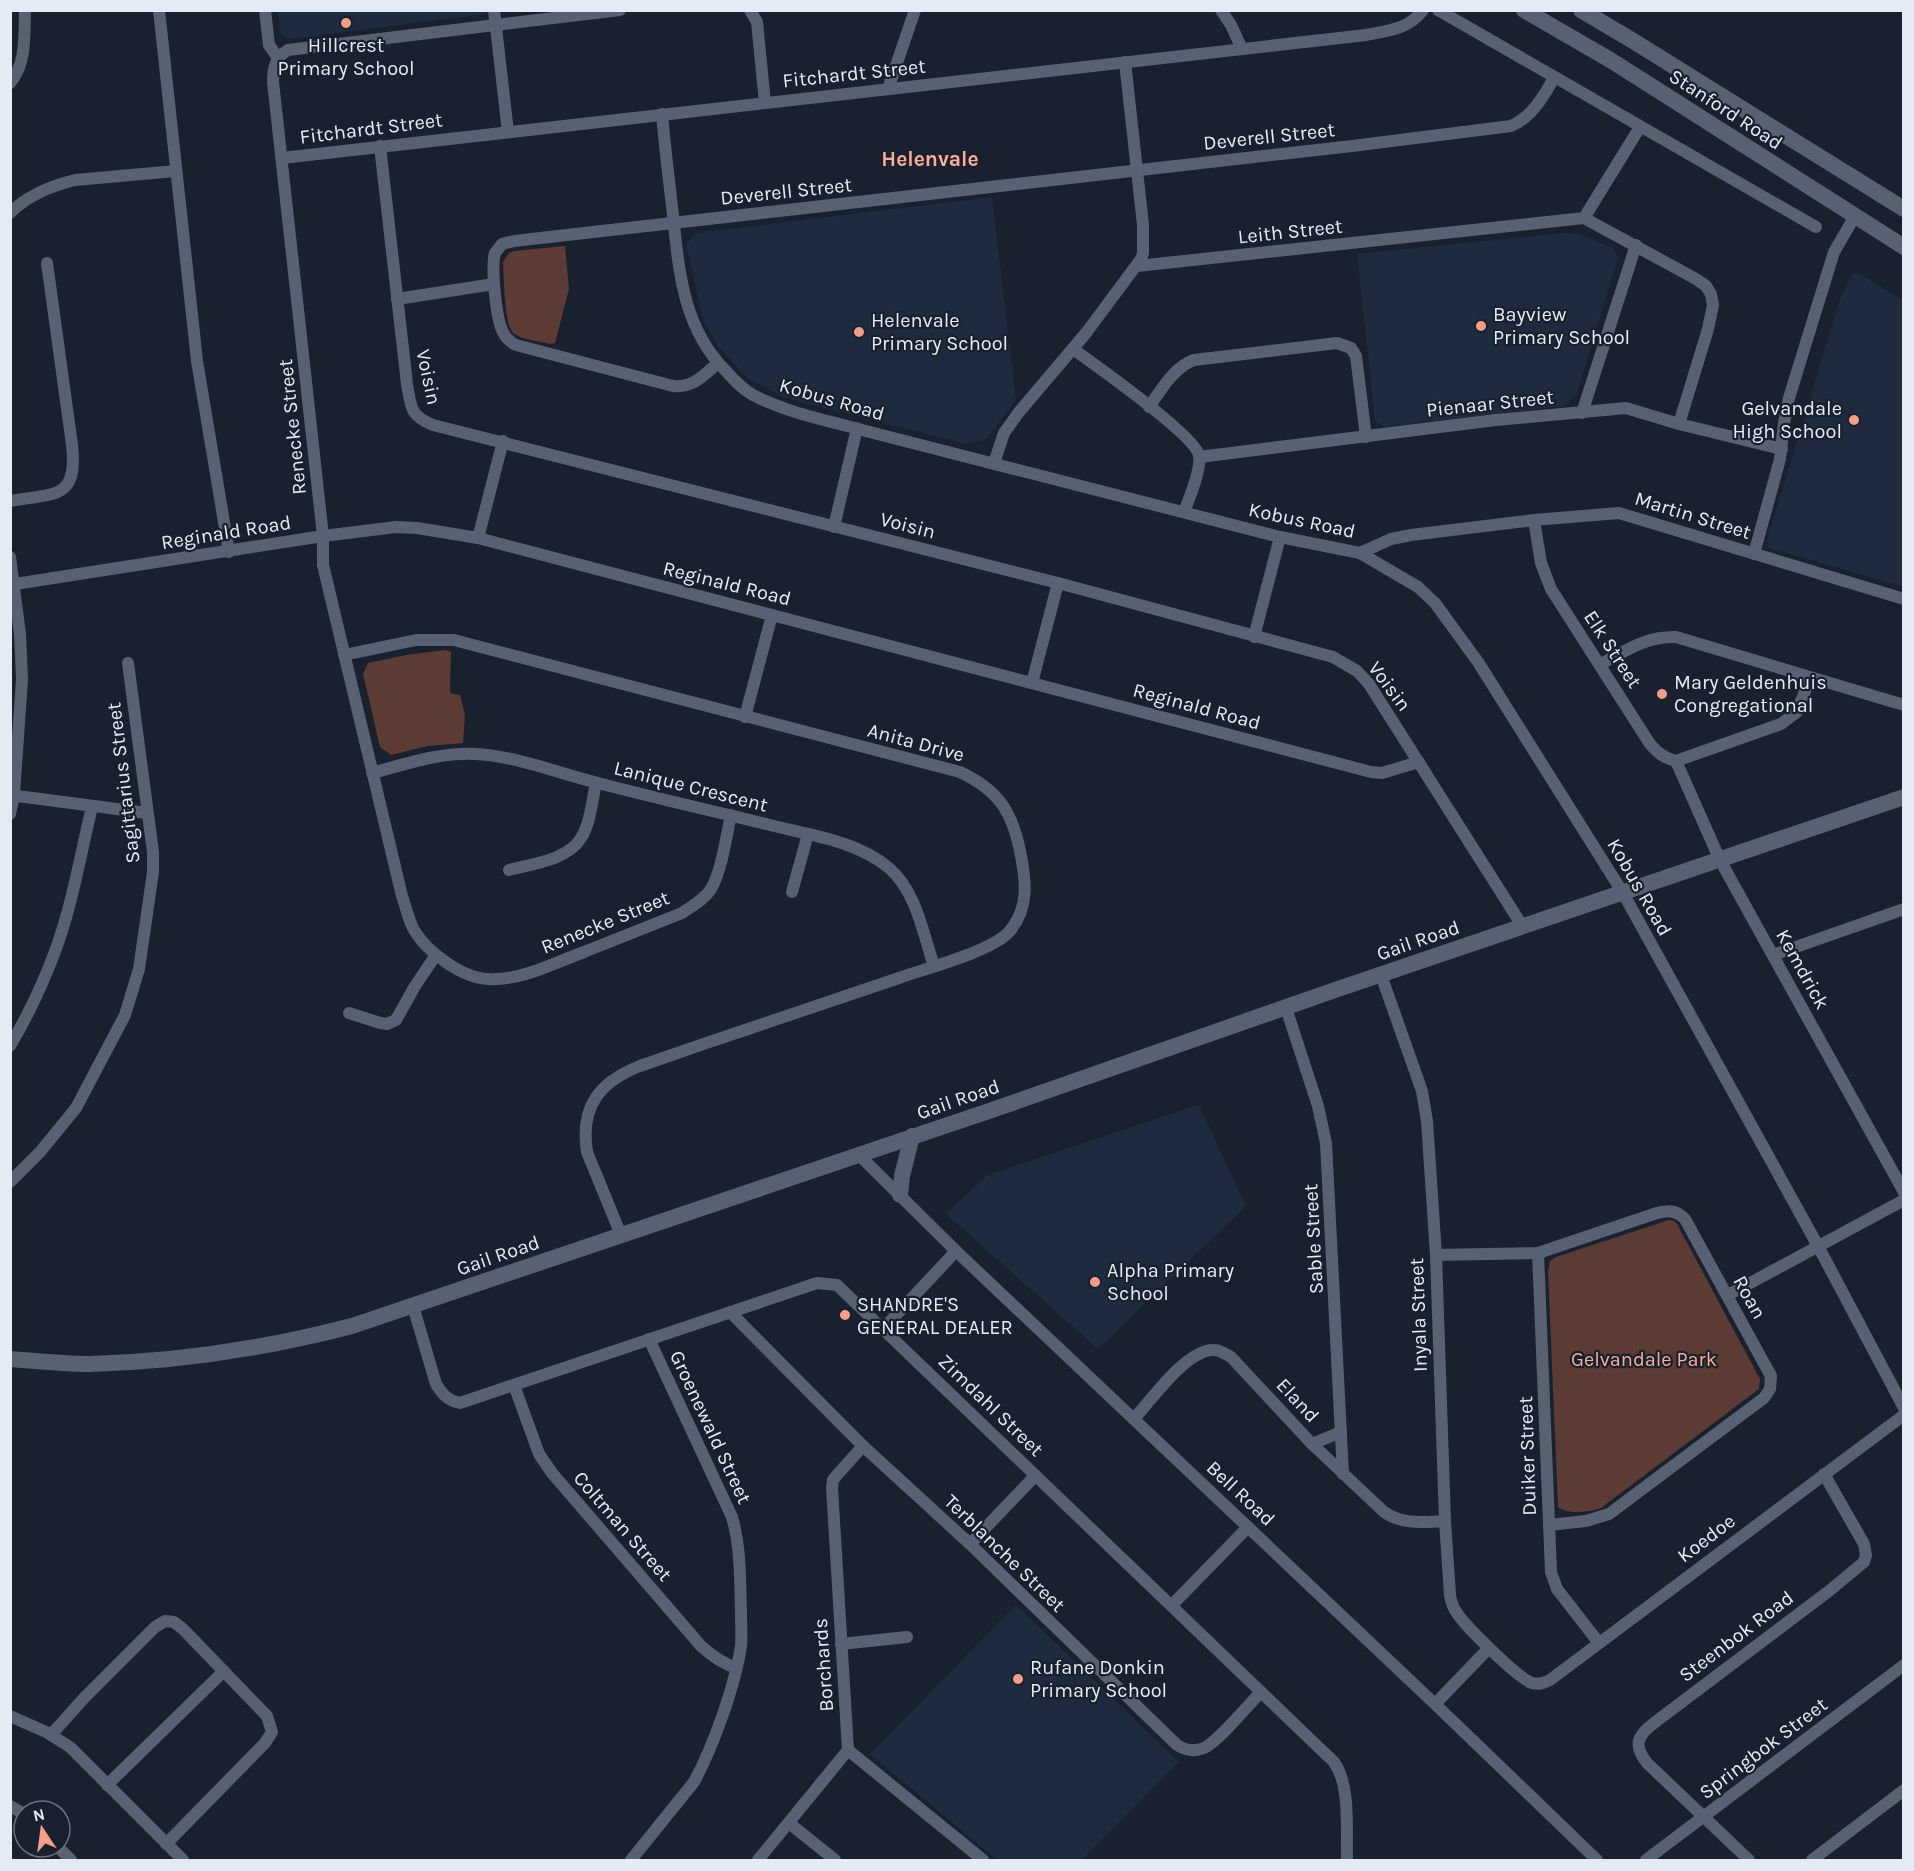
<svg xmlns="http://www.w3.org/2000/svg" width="1914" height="1871" viewBox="0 0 1914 1871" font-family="Karla,sans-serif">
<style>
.built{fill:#1e2a3d}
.green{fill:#5b3b33}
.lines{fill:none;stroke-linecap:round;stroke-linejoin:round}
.street{stroke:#576171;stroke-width:12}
.secondary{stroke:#576171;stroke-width:16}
.poi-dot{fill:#f49e87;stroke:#19212f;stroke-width:2}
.labels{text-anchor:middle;stroke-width:4.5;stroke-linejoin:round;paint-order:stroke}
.poi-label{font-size:20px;fill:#e5ebf4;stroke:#19212f;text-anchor:start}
.street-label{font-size:20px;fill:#e5ebf4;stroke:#19212f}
.park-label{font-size:20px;fill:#faaf9b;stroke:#19212f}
.neighbourhood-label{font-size:21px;font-weight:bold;fill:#fead98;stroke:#19212f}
</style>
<rect width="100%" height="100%" fill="#19212f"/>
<g class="built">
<path d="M485 10 486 14 289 39 280 33 278 11Z"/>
<path d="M992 197 1016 400 987 439 966 444 785 398 747 378 717 345 703 320 686 244 696 233Z"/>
<path d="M1564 233 1579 234 1613 248 1618 258 1577 393 1565 406 1383 427 1375 421 1357 254Z"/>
<path d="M1858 273 1903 300V587L1769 548 1767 540 1841 296 1853 274Z"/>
<path d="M1199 1105 1246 1206 1098 1349 946 1214 986 1176Z"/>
<path d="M1016 1605 1179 1762 1082 1860H997L870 1754Z"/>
</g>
<g class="green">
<path d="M565 246 569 289 555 343 550 344C540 341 521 340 513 333 504 324 504 276 503 262L509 253 514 251Z"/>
<path d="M446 650 451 652 450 693 460 695 465 715 463 743 428 746 391 755 380 747 363 674 368 663 406 655Z"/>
<path d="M1669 1220 1674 1221 1677 1224 1760 1379 1759 1389 1601 1508C1589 1512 1568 1515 1558 1507L1548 1271 1550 1261 1556 1257Z"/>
</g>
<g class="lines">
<g class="street">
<path d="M159 10 197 361 229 552"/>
<path d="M265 10 269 45 278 58"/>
<path d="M494 10 508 132"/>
<path d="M620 10 288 50C275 57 273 68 273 82L323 536V565L402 896C406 907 408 919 414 930 427 952 462 978 488 979 521 981 554 963 584 952 616 939 649 926 682 913 692 906 704 900 711 889 722 870 726 837 731 815"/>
<path d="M750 10 757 22 765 103"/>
<path d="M1221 10 1231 25 1242 49"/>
<path d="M1438 10 1816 227"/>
<path d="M10 83C27 63 24 35 25 10"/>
<path d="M888 89 915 10"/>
<path d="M662 114C665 148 669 181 673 215 679 272 683 328 726 371 734 380 742 389 753 395 787 413 826 420 862 430L1280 537 1360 553 1418 587 1435 603 1478 662 1623 893 1818 1246 1904 1408"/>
<path d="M380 146 407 384C411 407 410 416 433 425L1058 583 1333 657 1357 671 1369 684 1523 927"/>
<path d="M282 158 1366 35C1388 31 1409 29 1423 10"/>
<path d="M10 213C28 195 50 186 75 180L176 171"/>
<path d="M1584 218 1696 279 1706 286 1711 294 1713 305 1708 329 1679 424"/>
<path d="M1137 266 1584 218 1640 127"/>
<path d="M397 299 494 284"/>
<path d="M1073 349C1094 364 1194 435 1199 455 1202 468 1189 499 1184 512"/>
<path d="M718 363C703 376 693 388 673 386L516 345C510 342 506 339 503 332 496 320 491 267 495 253L502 244 514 241 1352 146 1511 126C1532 117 1543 97 1554 78"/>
<path d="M1149 407C1161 390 1174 367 1194 360L1337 343 1351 348 1356 356 1366 437"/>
<path d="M1582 413 1636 245"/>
<path d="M1199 457 1496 420 1626 408 1679 424 1782 449"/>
<path d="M994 463 1004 433 1019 412 1086 333 1141 259 1143 253V225L1125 62"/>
<path d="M10 501C55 493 78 500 72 445L47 263"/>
<path d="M1534 520 1541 563 1551 589 1650 744C1658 753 1664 758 1676 761L1781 724 1797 712 1810 678"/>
<path d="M834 527 857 428"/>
<path d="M478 538 503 441"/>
<path d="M1360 553 1391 539 1411 535 1534 520 1619 513 1904 599"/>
<path d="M1754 554 1780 459 1784 423 1789 398 1834 252 1855 216"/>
<path d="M10 557 20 634 22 679 14 795 10 814"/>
<path d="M15 584 323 536 396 527 417 528 478 538 1371 772 1382 773 1419 762"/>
<path d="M1254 637 1280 537"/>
<path d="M344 655 416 640H454L960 772C998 790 1012 811 1020 851 1026 880 1030 909 1008 933 989 952 927 968 899 978 812 1007 726 1036 640 1066 599 1082 580 1107 587 1152L621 1235"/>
<path d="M1601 664C1625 651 1646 636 1676 637L1904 705"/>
<path d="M1032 683 1058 583"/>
<path d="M745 717 772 615"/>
<path d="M1676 761 1720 860 1904 1192"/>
<path d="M372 773C406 764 440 752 475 754 517 756 557 773 598 783 655 798 713 811 770 825 810 835 857 841 889 868 916 891 923 933 934 966"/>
<path d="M10 795 147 813"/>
<path d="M509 870C532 864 568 860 581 838 591 822 592 800 596 783"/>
<path d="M792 892 808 834"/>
<path d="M1773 955 1904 909"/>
<path d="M1381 975 1422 1091 1427 1121 1436 1255 1445 1521 1450 1595C1451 1601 1453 1608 1457 1613 1465 1626 1519 1679 1532 1683 1539 1685 1544 1683 1550 1680L1904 1415"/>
<path d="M1286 1008 1318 1106 1326 1143 1343 1474"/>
<path d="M349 1013 380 1023 387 1024 396 1020 415 986 436 955"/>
<path d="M10 1046C27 1017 42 986 54 954 72 907 80 856 92 807"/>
<path d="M858 1154 956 1251 1435 1704 1597 1860"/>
<path d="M10 1182 40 1152 76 1108 125 1015 139 969 153 872V852L128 663"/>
<path d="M1538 1253 1551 1572 1557 1589 1599 1643"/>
<path d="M1436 1255 1538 1253 1657 1213C1668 1210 1676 1210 1685 1219L1771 1376 1770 1389 1764 1398 1609 1514 1586 1521 1549 1525"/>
<path d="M1728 1295 1904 1200"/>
<path d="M413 1306 436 1384C443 1395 447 1400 460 1403L817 1283 837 1285 1334 1762C1351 1786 1346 1831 1347 1860"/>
<path d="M730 1312 863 1446 970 1544 1177 1745C1185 1750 1194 1752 1204 1748 1218 1742 1248 1705 1261 1692"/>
<path d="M884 1328 956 1251"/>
<path d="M514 1385 539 1454 552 1473 701 1646C712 1656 722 1663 736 1668"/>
<path d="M1134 1419C1151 1400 1187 1349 1214 1350 1220 1350 1225 1354 1231 1357L1312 1444 1384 1512C1403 1525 1423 1522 1445 1521"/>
<path d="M1312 1444 1341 1432"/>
<path d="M970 1544 1035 1476"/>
<path d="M1172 1605 1248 1527"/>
<path d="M841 1644 907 1637"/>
<path d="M1435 1704 1489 1648"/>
<path d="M10 1716 46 1732 70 1747 183 1860"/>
<path d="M51 1735 84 1698 155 1627 165 1621 174 1622 183 1629 267 1716 272 1732 265 1743 166 1844"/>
<path d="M848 1750 983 1860"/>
<path d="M107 1785 224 1671"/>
<path d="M10 1806 24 1814"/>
<path d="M789 1823 835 1860"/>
<path d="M58 1847 71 1860"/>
<path d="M631 1860 694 1782C713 1747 735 1686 741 1646 742 1636 741 1624 741 1614 740 1582 741 1548 732 1517L649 1339"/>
<path d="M758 1860 848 1750 832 1488 833 1480 837 1475 863 1446"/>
<path d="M1646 1860 1904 1665"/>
<path d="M1749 1860 1647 1763C1633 1745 1637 1736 1654 1723L1829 1591 1864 1562 1866 1555 1864 1544 1824 1474"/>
<path d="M1812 1860 1904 1790"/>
</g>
<g class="secondary">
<path d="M1524 10 1612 61 1904 247"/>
<path d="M1581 10 1630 39 1904 209"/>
<path d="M900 1195 902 1176 912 1136"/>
<path d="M10 1359C36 1361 63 1364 89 1364 177 1362 267 1348 352 1326L992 1110 1338 989 1904 797"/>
</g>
</g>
<g class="poi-dot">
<circle cx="346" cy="23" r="6"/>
<circle cx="1481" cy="326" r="6"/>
<circle cx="859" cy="332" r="6"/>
<circle cx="1854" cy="420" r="6"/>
<circle cx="1662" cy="694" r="6"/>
<circle cx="1095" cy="1282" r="6"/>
<circle cx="845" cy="1315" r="6"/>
<circle cx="1018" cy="1679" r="6"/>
</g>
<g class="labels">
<g class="poi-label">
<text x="346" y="52" text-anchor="middle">Hillcrest<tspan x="346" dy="23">Primary School</tspan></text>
<text x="1493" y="321">Bayview<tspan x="1493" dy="23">Primary School</tspan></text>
<text x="871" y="327">Helenvale<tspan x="871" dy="23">Primary School</tspan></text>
<text x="1842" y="415" text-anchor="end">Gelvandale<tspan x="1842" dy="23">High School</tspan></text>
<text x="1674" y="689">Mary Geldenhuis<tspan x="1674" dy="23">Congregational</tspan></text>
<text x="1107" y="1277">Alpha Primary<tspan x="1107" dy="23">School</tspan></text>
<text x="857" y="1311">SHANDRE'S<tspan x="857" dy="23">GENERAL DEALER</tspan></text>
<text x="1030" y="1674">Rufane Donkin<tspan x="1030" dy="23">Primary School</tspan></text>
</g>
<g class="street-label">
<text transform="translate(854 73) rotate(-6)" y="7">Fitchardt Street</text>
<text transform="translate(1726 109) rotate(33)" y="7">Stanford Road</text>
<text transform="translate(371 128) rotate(-7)" y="7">Fitchardt Street</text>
<text transform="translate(1269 136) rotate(-6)" y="7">Deverell Street</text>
<text transform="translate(786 191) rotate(-6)" y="7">Deverell Street</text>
<text transform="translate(1290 231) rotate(-6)" y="7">Leith Street</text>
<text transform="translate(429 377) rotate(78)" y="7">Voisin</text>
<text transform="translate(832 399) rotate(16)" y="7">Kobus Road</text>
<text transform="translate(1490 403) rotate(-6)" y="7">Pienaar Street</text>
<text transform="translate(292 427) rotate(-96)" y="7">Renecke Street</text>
<text transform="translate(1693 515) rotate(17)" y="7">Martin Street</text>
<text transform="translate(1302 520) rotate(12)" y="7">Kobus Road</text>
<text transform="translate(908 525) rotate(14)" y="7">Voisin</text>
<text transform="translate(226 532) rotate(-9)" y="7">Reginald Road</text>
<text transform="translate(727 583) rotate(14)" y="7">Reginald Road</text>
<text transform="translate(1613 649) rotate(57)" y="7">Elk Street</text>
<text transform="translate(1390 686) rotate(53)" y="7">Voisin</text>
<text transform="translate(1197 706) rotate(15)" y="7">Reginald Road</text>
<text transform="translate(916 742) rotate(15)" y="7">Anita Drive</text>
<text transform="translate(123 783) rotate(-97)" y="7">Sagittarius Street</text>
<text transform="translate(691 786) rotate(14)" y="7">Lanique Crescent</text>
<text transform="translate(1640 887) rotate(60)" y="7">Kobus Road</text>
<text transform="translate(605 922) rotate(-22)" y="7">Renecke Street</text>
<text transform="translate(1418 940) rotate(-19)" y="7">Gail Road</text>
<text transform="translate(1803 969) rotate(61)" y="7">Kemdrick</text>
<text transform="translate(958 1099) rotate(-19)" y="7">Gail Road</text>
<text transform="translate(1313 1239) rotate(-93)" y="7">Sable Street</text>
<text transform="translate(498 1255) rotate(-19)" y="7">Gail Road</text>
<text transform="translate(1750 1297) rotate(61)" y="7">Roan</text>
<text transform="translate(1418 1315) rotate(-92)" y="7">Inyala Street</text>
<text transform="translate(1298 1400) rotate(47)" y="7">Eland</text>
<text transform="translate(991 1405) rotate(44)" y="7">Zimdahl Street</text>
<text transform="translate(711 1427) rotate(65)" y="7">Groenewald Street</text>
<text transform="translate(1527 1456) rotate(-92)" y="7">Duiker Street</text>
<text transform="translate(1241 1493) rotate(43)" y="7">Bell Road</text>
<text transform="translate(623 1526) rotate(49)" y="7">Coltman Street</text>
<text transform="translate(1706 1538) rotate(-37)" y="7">Koedoe</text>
<text transform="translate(1005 1553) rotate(44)" y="7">Terblanche Street</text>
<text transform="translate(1736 1636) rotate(-37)" y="7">Steenbok Road</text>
<text transform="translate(823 1665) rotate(-94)" y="7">Borchards</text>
<text transform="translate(1763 1748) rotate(-37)" y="7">Springbok Street</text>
</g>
<g class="park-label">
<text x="1644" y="1366">Gelvandale Park</text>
</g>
<g class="neighbourhood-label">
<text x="930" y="166">Helenvale</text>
</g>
</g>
<rect width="1914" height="1871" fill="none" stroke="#e5ebf4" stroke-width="24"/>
<g transform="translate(42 1829) rotate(347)"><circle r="28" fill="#19212f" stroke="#6b727e" stroke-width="1.5"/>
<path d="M0-4.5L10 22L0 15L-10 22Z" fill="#f49e87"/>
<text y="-9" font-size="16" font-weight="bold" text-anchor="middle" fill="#e5ebf4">N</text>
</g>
</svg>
